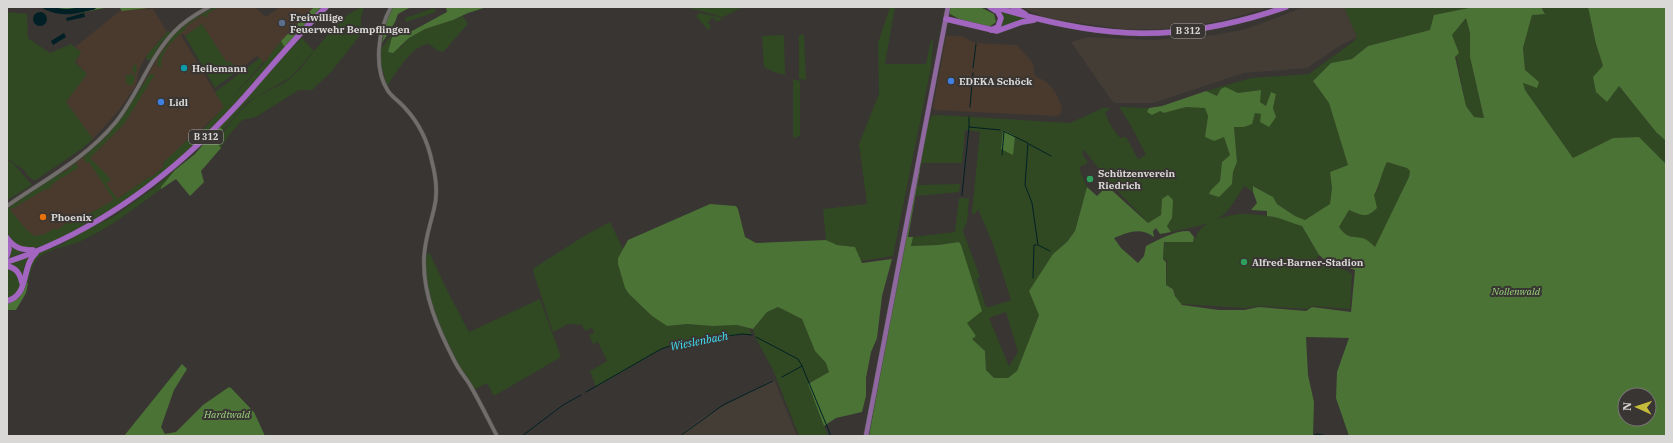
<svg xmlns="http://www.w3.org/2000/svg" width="1673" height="443" viewBox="0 0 1673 443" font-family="'IBM Plex Serif',serif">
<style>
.commercial{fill:#4a3a2e}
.built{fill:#443d36}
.green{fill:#304922;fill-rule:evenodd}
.forest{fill:#4b7335;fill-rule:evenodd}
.water{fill:#002025}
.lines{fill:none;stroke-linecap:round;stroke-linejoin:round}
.stream{stroke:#002025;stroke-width:1}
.river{stroke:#002025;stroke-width:5.5}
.minor-casing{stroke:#535150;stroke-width:4.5}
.major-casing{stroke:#535150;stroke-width:5.5}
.highway-casing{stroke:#535150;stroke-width:6}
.minor{stroke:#706d6b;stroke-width:3.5}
.major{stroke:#8e689e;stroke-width:4.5}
.highway{stroke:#a265c0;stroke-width:5.5}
.service-dot{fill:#5c6f8a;stroke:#383533;stroke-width:1.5}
.culture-dot{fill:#0f9aa8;stroke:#383533;stroke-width:1.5}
.shop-dot{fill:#3f7fe0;stroke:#383533;stroke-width:1.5}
.leisure-dot{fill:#2e9e5b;stroke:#383533;stroke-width:1.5}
.food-dot{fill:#e8710a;stroke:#383533;stroke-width:1.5}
.labels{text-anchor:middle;stroke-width:4;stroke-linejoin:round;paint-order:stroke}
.shield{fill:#383533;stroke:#a9a7a6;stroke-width:1}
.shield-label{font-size:9px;font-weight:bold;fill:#dad8d7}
.poi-label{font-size:10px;font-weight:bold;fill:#dad8d7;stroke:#383533;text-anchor:start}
.park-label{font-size:10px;font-style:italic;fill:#9cd67e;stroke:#383533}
.water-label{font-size:11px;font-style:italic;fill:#41e1f9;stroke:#383533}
</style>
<rect width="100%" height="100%" fill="#383533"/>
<g class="commercial">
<path d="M125 7 153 9 167 32 146 56 139 70 136 85 120 109 93 139 66 102 87 74 76 62 81 52 75 47Z"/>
<path d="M215 7H255L266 17 280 7H314L281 41 265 62H263L257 56 238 71 230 61 227 63 202 24 185 36 183 34 181 35 224 107 199 132H196L163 163 164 166 152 177H149L119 198 81 222 40 238 32 237 8 208 58 175 90 151 104 138 122 117 134 100 160 53 171 38 187 23 203 13Z"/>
<path d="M946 36H962L975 43 1017 45 1033 63 1035 76 1047 82 1056 93 1060 102 1062 110 1060 115 1055 116 934 110 933 107Z"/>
</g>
<g class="built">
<path d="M1020 7H1271L1225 20 1193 26 1158 29H1123L1048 19Z"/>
<path d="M1304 7H1344L1358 37 1339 46 1307 68 1244 73 1153 103H1116L1112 101 1071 42 1088 37 1154 40 1215 35 1242 30 1260 24Z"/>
<path d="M774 379 797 436H678L703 417Z"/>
</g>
<g class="green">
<path d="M215 7H219L207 14 208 17H206L202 15 185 27 186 29C176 36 157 56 162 67L157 66 158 58 175 33 193 19Z"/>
<path d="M364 7 361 18V34L332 71 312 90H299L256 117 242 120 229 135 221 148 216 142C227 127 238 111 252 100 264 91 281 87 292 77 312 59 338 12 364 7Z"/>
<path d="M686 7H743L723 17Z"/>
<path d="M890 7H895L885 64H926L931 40 933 41 931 67 893 256 861 261 855 247 837 245 826 240 823 209 867 204 859 144 879 94 878 43Z"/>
<path d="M1344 7H1474L1430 30 1368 46 1352 59 1331 63 1313 81 1329 103 1348 165 1330 172 1332 188 1330 204 1305 220 1295 216 1277 204 1273 197 1254 186 1253 192 1244 186C1238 195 1231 209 1222 216 1208 226 1187 228 1171 232L1167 226 1172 218 1162 199 1161 215 1148 223 1110 183 1084 150 1082 153 1088 163 1080 167V171L1087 187 1075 231 1067 242 1053 254 1039 315 1017 372 1008 378H994L986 370 985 351 971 339 967 323 958 242 938 245 911 246 913 237 955 232 959 198H969L967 222 963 231 980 277 977 279 986 307H990L1011 300 993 244 978 209 974 215 972 213 980 132 965 130 962 163H922L920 170 918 169 929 121 932 116 938 115 1070 123 1103 108H1110L1105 113 1111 126 1120 138 1126 137 1138 159 1146 155 1130 124 1119 107 1149 108 1147 112 1160 111 1164 113 1186 107H1205L1208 116 1205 137H1224L1230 155 1222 162 1220 181 1211 190 1232 184 1233 172 1237 162 1234 127H1244L1255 113 1262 114 1273 108 1276 94 1271 92 1266 106 1260 102V90L1238 93 1229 90 1217 96 1206 91 1251 78 1309 74 1354 41 1357 37ZM1006 312 1018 352 1009 366 989 318Z"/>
<path d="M1541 7H1588L1596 44 1603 67 1656 132 1666 141V164L1638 137 1613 138 1573 158 1525 90 1522 82 1537 88 1538 82 1525 70 1523 48 1532 14 1545 13Z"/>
<path d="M434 8 436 12 406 22 405 18Z"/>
<path d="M7 12 27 14 28 38 50 53 71 44 81 52 75 62 87 74 66 102 93 139 80 150 36 180H33L27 175 25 171 7 158Z"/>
<path d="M1001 12 1027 19 1000 30Z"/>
<path d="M700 13 723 18 717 22 713 17 708 22 711 27 708 30 696 16Z"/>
<path d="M463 16 468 24 443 52 438 51 429 44C413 44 396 73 387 86L381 64 380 50 391 36 392 37 388 51 401 47 409 38 425 29 453 20Z"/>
<path d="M1466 18 1470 33V57L1484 118 1474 117 1466 106 1452 35Z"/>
<path d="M202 24 227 63 230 61 238 71 215 88 185 36Z"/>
<path d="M168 31 171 32 161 43 151 60H147L146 58 147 55Z"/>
<path d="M784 35 785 75 774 72 764 67 762 36Z"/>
<path d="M799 35H804L806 80 799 79Z"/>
<path d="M302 38 314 51 291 77 247 102 223 130 219 126 283 57Z"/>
<path d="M281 41 285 48 213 127C204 132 199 139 193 146 186 154 176 162 168 169 143 190 53 254 22 248 17 247 11 240 7 237V209L53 177 68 170 76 162 78 168 62 178 60 175 61 178 51 185 52 187 42 191 10 210 25 228 34 236 45 234 55 228 57 230 68 222 70 224 114 200 89 162 87 164 83 157 104 138 122 117 150 74H155L124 124 90 158 111 179 106 184 117 198 116 199 119 198 149 177H152L164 166 163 163 195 133 199 134 265 62Z"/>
<path d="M260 58 263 62 224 107 215 92Z"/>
<path d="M135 64 137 66 133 85H130L126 83V74L128 76 131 73 133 76 135 75 132 69Z"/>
<path d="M793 79 800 81V136L793 138Z"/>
<path d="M7 159 14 164 32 185 7 200Z"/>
<path d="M1387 162 1407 168 1410 171 1409 177 1376 247C1371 244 1364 238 1358 238 1350 236 1344 235 1339 227L1349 210 1374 195 1378 189 1382 171Z"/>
<path d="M175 170 161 187V189C135 208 111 227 81 241 67 247 50 248 38 258 32 264 30 275 28 283H25L28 266 37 254 63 244 71 238 113 217 153 189Z"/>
<path d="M960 184 959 192 916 196 918 185Z"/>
<path d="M1239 214C1253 214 1268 215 1281 218 1288 220 1294 224 1302 226L1319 255 1316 259 1321 262 1348 271 1352 274 1350 309 1312 306 1307 309 1259 306 1244 308 1181 304 1176 297 1173 288 1166 285 1167 261 1163 258 1165 242H1193L1194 238H1196C1199 222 1225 216 1239 214Z"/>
<path d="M610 222 623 249 618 258 625 288 629 294 652 316 667 326 687 324 713 326 737 325 749 328 752 335 744 334 671 346 662 349 596 387 590 371 607 361 598 342 593 344 589 335 594 333 593 329 591 328 585 331 582 325 568 324 553 332 533 271 534 268 584 236Z"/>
<path d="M9 246 23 252 7 259Z"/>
<path d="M429 252 448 292 469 332 540 299 561 357 494 396 487 383 474 390C452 355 431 319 426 278 425 269 423 258 429 252Z"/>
<path d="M29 256 24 266 23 277 9 264Z"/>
<path d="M7 267C25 275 24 291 7 299Z"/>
<path d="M778 307 802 319 815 351 826 363 829 372 808 384 828 436H799L773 370 755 337 753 329 767 312Z"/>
</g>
<g class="forest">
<path d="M42 7H110C86 11 64 20 42 7Z"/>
<path d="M119 7H156L122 11Z"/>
<path d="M314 7H321L285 48 281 41Z"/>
<path d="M393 7H411L398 14 395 22 382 43 387 19Z"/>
<path d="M446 7H487L468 13 453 20 425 29 409 38 393 53 388 52 392 37 412 31 447 12Z"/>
<path d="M950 7H980L994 14 996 22 989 27 959 19 950 14Z"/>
<path d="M1474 7H1541L1545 14 1532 15 1523 48 1525 70 1539 82 1537 88 1523 83 1525 90 1573 158 1613 138 1639 137 1666 164V436H1349L1336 398 1337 372 1349 338 1306 337 1308 375 1314 402 1313 436H869L918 169 920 170 908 237H913L911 246 938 245 959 242 961 245 982 311 967 323 976 336 972 339 985 351 986 370 994 378H1008L1017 371 1039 315 1029 291 1053 254 1067 242 1075 231 1087 187 1097 196 1107 186 1148 223 1161 215 1162 199 1168 195 1173 200 1172 218 1167 226 1171 232 1160 234 1156 228 1153 231 1154 237C1140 227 1129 232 1114 238L1121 248 1138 263 1144 256 1146 246C1160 239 1173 231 1189 231L1194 237 1193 242H1164L1163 259 1166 262V285L1173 289 1175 296 1182 305 1219 310H1244L1259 307 1306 311 1312 307 1351 312 1355 270 1325 260 1319 255 1302 226C1290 223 1280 217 1267 216V211L1251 210 1257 203 1253 192V186L1273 197 1277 204 1295 216 1305 220 1330 204 1332 188 1330 172 1348 165 1329 103 1313 81 1331 63 1352 59 1368 46 1430 30 1434 15ZM1466 18 1470 33V57L1484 118 1474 117 1466 106 1455 57 1459 53 1452 35ZM1387 162 1407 168 1410 171 1409 177 1375 247C1372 244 1369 241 1365 239 1353 235 1348 240 1339 227L1349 210C1362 215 1366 219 1377 208L1374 195C1380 185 1381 173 1387 162ZM1625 395H1649V419H1625Z"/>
<path d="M1588 7H1666V141L1656 132 1619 86 1607 102 1596 92 1593 77 1603 66 1596 44Z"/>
<path d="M1225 87 1238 93 1261 90 1260 102 1266 106 1271 92 1276 94 1273 108 1276 117 1269 127 1260 122 1261 114 1255 113 1252 124 1244 127H1234L1237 162 1233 172 1232 184 1219 197 1209 194 1211 190 1220 181 1222 162 1230 155 1224 137 1214 141 1205 137 1208 116 1205 108 1186 107 1164 113 1160 111 1152 115 1147 112 1149 108 1162 106 1206 91 1217 96 1221 89Z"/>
<path d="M219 126 223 130 215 140 221 148 201 171 204 182 190 196 176 179 161 189V187L175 170 195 154Z"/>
<path d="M1003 130 1015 136 1013 155 1001 149Z"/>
<path d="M710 204 736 206 738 209 745 237 756 243 826 240 837 245 855 247 862 263 892 259 882 296 877 338 871 352 866 378V396L862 412 836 418 824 426 808 384 829 372 826 363 815 351 802 319 778 307 767 312 753 329 737 325 713 326 687 324 667 326 652 316 629 294 625 288 618 264V258L628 240Z"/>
<path d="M25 283H28L26 293 16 310H7V304L19 298Z"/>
<path d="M182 364 187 369 174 390 161 427 165 434 176 432 203 405 229 387 231 388 254 412 265 436H124Z"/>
</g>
<g class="water">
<circle cx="40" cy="19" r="7"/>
<path d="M84 13 85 17 67 21 66 18Z"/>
<path d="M64 33 66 37 53 45 51 41Z"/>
</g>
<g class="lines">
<g class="stream">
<path d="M973 68 976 44"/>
<path d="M970 107 973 73"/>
<path d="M969 117V127L1000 130"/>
<path d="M1003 131 1028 143 1025 185 1032 203 1038 245 1050 251"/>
<path d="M1029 144 1051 156"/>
<path d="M1002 155 1004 132"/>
<path d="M962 195 969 127"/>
<path d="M1033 278 1034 245H1037"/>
<path d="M756 337 798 359 802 366 831 436"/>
<path d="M782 377 802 366"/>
<path d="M586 392 661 349 670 346 734 335 743 334 752 335"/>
<path d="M522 436 563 405 581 395"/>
<path d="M680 436 723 405 773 381"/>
<path d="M1312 436 1317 434 1328 436"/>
</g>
<path class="river" d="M46 7C64 15 75 11 93 7"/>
<defs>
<g id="minor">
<path d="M391 7C378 30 373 68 388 91 393 98 400 102 405 108 419 123 428 142 432 162 436 177 438 194 434 209 430 226 424 242 424 260 423 295 438 329 454 360 458 369 465 377 470 385 480 402 488 419 497 436"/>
<path d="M7 206C44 180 85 159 115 123 138 95 149 58 174 32 184 21 196 14 209 7"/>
</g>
<path id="major" d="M866 436 948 7"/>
<g id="highway">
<path d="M990 7 998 12 1001 18 998 27 991 30"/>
<path d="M995 7C1103 40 1178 44 1286 7"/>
<path d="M1013 7 1025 14"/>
<path d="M946 19 997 31 1022 22 1034 20"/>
<path d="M7 238C14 248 22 250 33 250"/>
<path d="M7 242 9 249 7 256"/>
<path d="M7 262C99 232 174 174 239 103 268 71 295 37 326 7"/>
<path d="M7 266C16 268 20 273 22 283"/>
<path d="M7 301C30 295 21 266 36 253"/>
</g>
</defs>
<use href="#minor" class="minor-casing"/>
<use href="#major" class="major-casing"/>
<use href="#highway" class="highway-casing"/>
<use href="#minor" class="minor"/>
<use href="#major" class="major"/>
<use href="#highway" class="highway"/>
</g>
<circle class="service-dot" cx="282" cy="23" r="4"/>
<circle class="culture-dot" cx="184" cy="68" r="4"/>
<g class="shop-dot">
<circle cx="951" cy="81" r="4"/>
<circle cx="161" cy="102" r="4"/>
</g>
<g class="leisure-dot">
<circle cx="1090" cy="179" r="4"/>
<circle cx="1244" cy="262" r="4"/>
</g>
<circle class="food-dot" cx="43" cy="217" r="4"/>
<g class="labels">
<g class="shield">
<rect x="1171" y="24" width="34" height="14" rx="3"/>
<rect x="189" y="130" width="34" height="14" rx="3"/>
</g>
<g class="shield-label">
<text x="1188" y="34">B 312</text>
<text x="206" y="140">B 312</text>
</g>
<g class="poi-label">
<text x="290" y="21">Freiwillige<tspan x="290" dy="12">Feuerwehr Bempflingen</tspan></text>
<text x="192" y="72">Heilemann</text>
<text x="959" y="85">EDEKA Schöck</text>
<text x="169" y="106">Lidl</text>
<text x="1098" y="177">Schützenverein<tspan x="1098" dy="12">Riedrich</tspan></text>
<text x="51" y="221">Phoenix</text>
<text x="1252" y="266">Alfred-Barner-Stadion</text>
</g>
<g class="park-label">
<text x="1516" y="295">Nollenwald</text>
<text x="227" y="418">Hardtwald</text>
</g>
<g class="water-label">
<text transform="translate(699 341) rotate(-11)" y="4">Wieslenbach</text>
</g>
</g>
<rect width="1673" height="443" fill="none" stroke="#dad8d7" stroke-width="16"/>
<g transform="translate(1637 407) rotate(273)"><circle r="19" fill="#383533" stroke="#797675"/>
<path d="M0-3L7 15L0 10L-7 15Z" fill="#c6bc3c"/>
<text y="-6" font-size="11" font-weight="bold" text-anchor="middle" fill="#dad8d7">N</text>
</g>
</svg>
